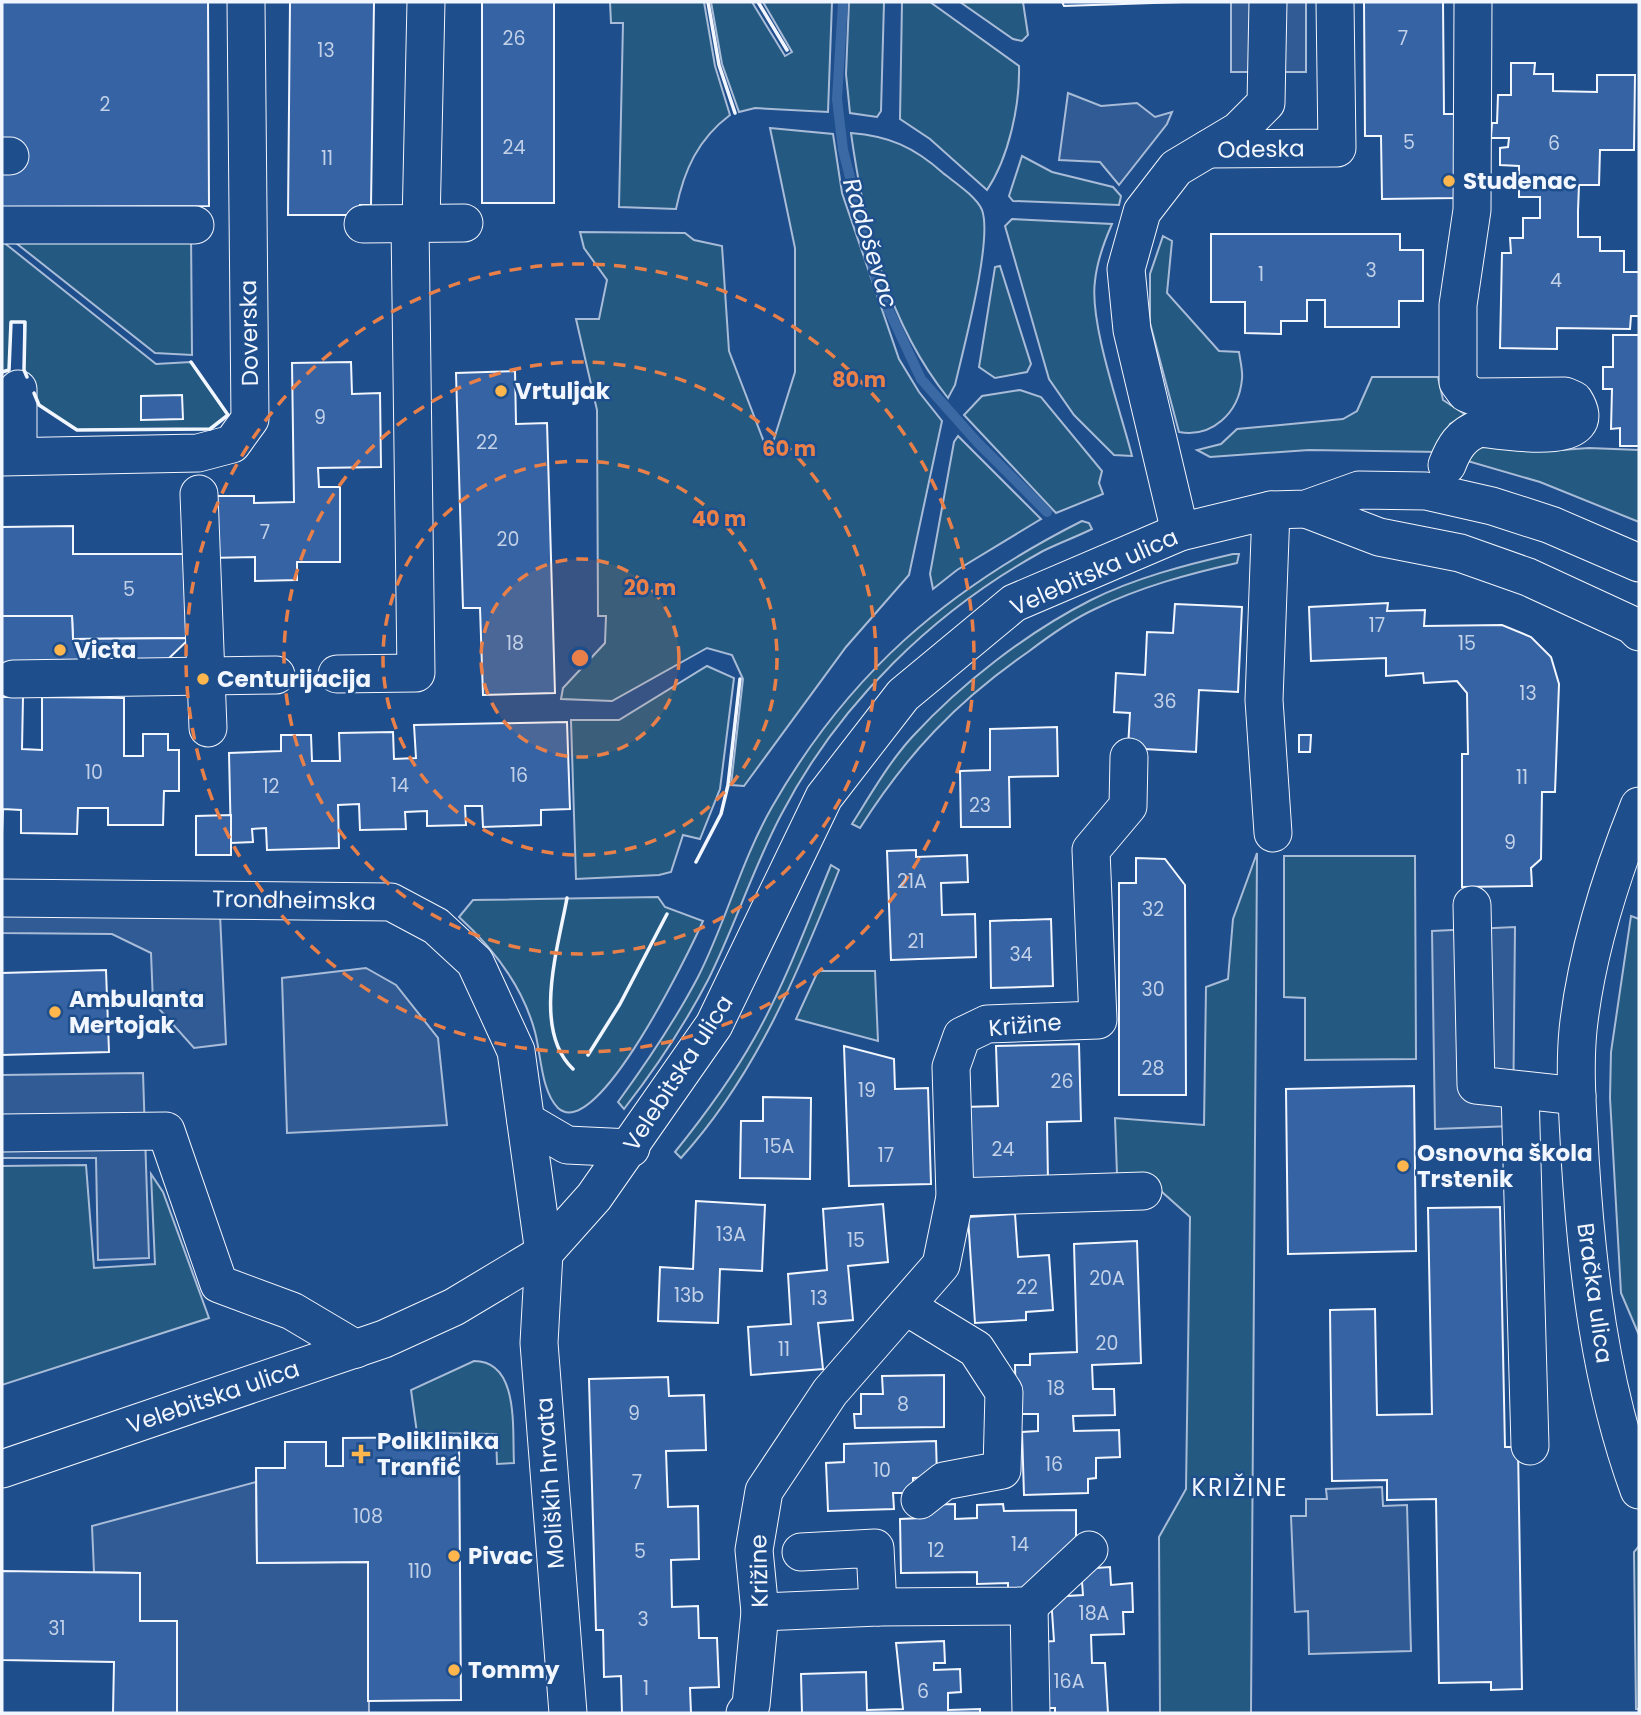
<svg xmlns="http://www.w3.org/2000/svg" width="1641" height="1715" viewBox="0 0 1641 1715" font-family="Poppins,sans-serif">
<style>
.green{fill:#245a82;stroke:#a8bbd7;stroke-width:2}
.parking{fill:#305b95;stroke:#a8bbd7;stroke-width:2}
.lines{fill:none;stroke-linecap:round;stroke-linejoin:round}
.stream{stroke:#3b69a3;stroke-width:10}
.building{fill:#3563a3;stroke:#f2f6ff;stroke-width:2}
.minor-casing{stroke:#f2f6ff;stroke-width:39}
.minor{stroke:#1f4e8c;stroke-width:37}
.wall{stroke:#f2f6ff;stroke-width:3.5}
.ring{fill:none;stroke:#ea8049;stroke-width:3.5;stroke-dasharray:12 9}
.poi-dot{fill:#ffb74d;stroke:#1f4e8c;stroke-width:2.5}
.labels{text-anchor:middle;stroke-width:5;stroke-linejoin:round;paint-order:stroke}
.number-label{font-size:19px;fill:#c3d1e8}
.street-label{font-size:23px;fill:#f2f6ff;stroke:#1f4e8c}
.poi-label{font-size:23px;font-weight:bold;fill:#f2f6ff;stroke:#1f4e8c;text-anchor:start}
.water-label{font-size:24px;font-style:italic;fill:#f2f6ff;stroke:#1f4e8c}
.neighbourhood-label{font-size:24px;letter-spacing:2px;fill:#f2f6ff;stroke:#1f4e8c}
.centre{fill:#ea8049;stroke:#1f4e8c;stroke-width:3.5}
.ring-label{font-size:21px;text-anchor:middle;font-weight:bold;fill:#ea8049;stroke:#1f4e8c;stroke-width:5;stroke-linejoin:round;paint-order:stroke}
</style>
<rect width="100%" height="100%" fill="#1f4e8c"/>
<g class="green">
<path d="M610 2H704L715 66 730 115C698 139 684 170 676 209L619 207 623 23H611Z"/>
<path d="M711 2H752L785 56 792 52 763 2H832L828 112 755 108 739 112 722 64Z"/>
<path d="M849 2H884L881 111 877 117 850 113 846 74Z"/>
<path d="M902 2H930L1019 66C1020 105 1009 157 987 190L930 139 900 119Z"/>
<path d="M960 2H1023L1028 35 1022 41 1013 39Z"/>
<path d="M770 128 833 134 842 193 899 359 919 392 942 421 909 575 846 647 744 786 731 785 743 679 732 655 707 648 612 701 561 699 563 688 605 643 606 616H598L597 410 576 319H599L607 280 584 248 580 232 685 233 694 240 722 246 729 351 769 455 795 372V248Z"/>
<path d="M851 133C889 136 914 147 943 173 954 182 976 196 982 210 993 240 963 350 955 385L948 398C888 323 864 227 851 133Z"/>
<path d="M1022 156 1052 172 1113 187 1121 196 1119 205 1013 201 1009 196Z"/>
<path d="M1012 219 1112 224C1104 242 1097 261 1095 281 1089 323 1121 412 1132 456L1114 455 1074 415 1049 379 1005 226Z"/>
<path d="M191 229 192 355 155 353 16 243Z"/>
<path d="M1163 236 1172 241 1167 293 1219 351 1239 352C1240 360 1243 371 1242 379 1239 413 1212 438 1179 432L1150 323V274Z"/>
<path d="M2 241 156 364 191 362 228 415 210 429 77 430 39 405 24 370V322H11L9 370 2 372Z"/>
<path d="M1000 266 1031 364 1027 372 995 378 979 367 995 267Z"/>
<path d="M1372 377H1438L1443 400 1466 415 1450 424 1440 452 1309 450 1210 457 1197 450 1221 444 1237 429 1343 419 1357 411Z"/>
<path d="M1020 390 1041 397 1102 471 1099 483 1103 494 1056 513 964 415 982 396Z"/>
<path d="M958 436 1041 519 957 570 933 589 930 574 954 442Z"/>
<path d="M1477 442 1547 451 1589 448 1639 450V522L1540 482 1464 460Z"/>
<path d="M1082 521 1089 523 1092 529C1076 537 1059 543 1043 551 934 611 839 703 781 815 753 868 735 926 708 980 684 1026 656 1068 624 1109L618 1102C647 1062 675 1021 698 977 726 922 741 861 772 807 848 674 947 589 1082 521Z"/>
<path d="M1233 554H1239L1237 563C1188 574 1140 587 1095 609 1071 620 1049 636 1028 652 956 702 907 754 860 828L852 824C871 794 889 762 913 736 962 683 1026 633 1091 600 1135 578 1185 565 1233 554Z"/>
<path d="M707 666 734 678 720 789 700 839 683 835 671 872 659 875 576 879 571 720H619Z"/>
<path d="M1257 853 1251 1713H1160L1159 1537 1186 1489 1190 1217 1143 1175 1117 1174 1115 1118 1204 1125 1206 987 1228 979 1233 919Z"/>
<path d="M1284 856H1415L1416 1059 1305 1060V998L1284 997Z"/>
<path d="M831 865 839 870C798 973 756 1075 681 1158L675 1152C704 1116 732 1078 755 1037 786 982 807 923 831 865Z"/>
<path d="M658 897 665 907 703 921C690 950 597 1144 558 1108 541 1091 541 1054 535 1032 523 987 493 948 459 917L473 900Z"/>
<path d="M1631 916 1639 919V1335L1621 1293 1610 1098 1611 1052Z"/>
<path d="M818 971H875L878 1041 796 1019Z"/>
<path d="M86 1165 94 1268 155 1264 151 1174 163 1192 209 1318 2 1385V1166Z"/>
<path d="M474 1361C520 1361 512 1430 514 1463L497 1464 496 1434 417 1433 411 1390Z"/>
<path d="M1639 1546V1709H1636L1634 1552Z"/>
</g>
<g class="parking">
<rect x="1231" y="2" width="75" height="70"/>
<path d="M1068 93 1101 106 1137 103 1155 117 1172 112 1167 124 1119 185 1100 162 1059 160Z"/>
<path d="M2 912 220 914 226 1044 194 1048 153 1002 151 953 112 934 2 933Z"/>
<path d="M1515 927 1513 1126 1435 1129 1432 931Z"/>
<path d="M366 968 396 985 438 1038 447 1125 287 1133 282 978Z"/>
<path d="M143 1073 149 1258 98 1260 96 1158H2V1075Z"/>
<path d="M256 1482 257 1563 368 1562 369 1713H177V1622L140 1621V1573L94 1572 92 1526Z"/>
<path d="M1382 1487 1383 1506 1407 1505 1411 1651 1309 1654 1308 1611 1295 1612 1291 1516H1306V1499H1327L1326 1489Z"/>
</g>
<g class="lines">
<path class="stream" d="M843 2 837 99 843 150 878 287 921 379 977 442 1047 512"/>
</g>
<g class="building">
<path d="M2 2H208L209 206 2 207Z"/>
<path d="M290 2H374L371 205H360V215H288Z"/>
<rect x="482" y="2" width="72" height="201"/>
<path d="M1062 2H1183L1064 6Z"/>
<path d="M1364 2H1443L1444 114H1455L1456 198 1382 199 1381 136H1365Z"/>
<path d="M1511 63H1535L1534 74H1553V91L1597 92V75H1635L1634 150H1600L1599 185H1579L1578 211V237H1600V251H1624V272H1639V316H1631L1630 329 1557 328V349L1500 348 1502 253H1511L1510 238H1523V218H1540V197H1519V166L1500 165V148L1508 147 1509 138H1491L1492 123H1497L1498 95H1511Z"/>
<path d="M1211 234H1400V250H1423V301H1399V327H1325V300H1307V321H1281V334L1245 333V302H1211Z"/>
<path d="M1613 335H1639V446H1620V428L1611 429 1612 389H1603V367H1613Z"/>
<path d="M351 362 352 394 380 393 381 467 318 468 319 487H340V562H297V580L255 581V557L209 558 208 496H254V503L294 502 292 363Z"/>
<path d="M515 371 516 424 547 423 555 693 483 695 480 608H463L456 373Z"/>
<path d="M182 395 183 419 141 420V396Z"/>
<path d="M73 526V554H190V638L73 639 72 616H2V527Z"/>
<path d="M1388 603 1387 611 1425 610 1424 626 1502 625 1531 637 1551 657 1559 684 1555 792H1542L1541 859 1531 868 1532 886 1462 887V754H1468L1467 693 1457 681 1424 683 1423 673 1386 676V658L1311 661 1309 607Z"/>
<path d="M1175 604 1242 607 1238 692 1199 690 1196 752 1128 748 1130 713 1114 712 1116 673 1145 675 1147 632 1173 633Z"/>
<path d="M2 616H72L73 639 190 638 164 663 2 665Z"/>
<path d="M2 697H23L22 749 42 750V697L124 698V756H143V734H168V750H179V791H164L163 825H108V808H78L77 834 21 833V810L3 809 2 833Z"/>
<path d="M567 722 570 809 541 810V825L483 827 482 806H465L466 825 427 826V811L405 812 406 829 360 830 359 804 338 805 339 848 267 850 266 828 252 829 253 842 231 843 229 753 281 751V735H311L312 761H340L339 733 393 732 394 759 416 758 414 725Z"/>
<path d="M1057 727 1058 776 1009 777 1010 827H961L960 771 990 770V729Z"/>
<path d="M1299 735H1311L1310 752H1299Z"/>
<path d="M231 815V855H196V816Z"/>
<path d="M916 850V857L967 855 968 882 941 883 942 915 975 914 976 957 891 960 887 851Z"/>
<path d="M1136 858 1165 859 1185 885 1186 1095H1119V883H1136Z"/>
<path d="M1051 919 1053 986 991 988 990 921Z"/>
<path d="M106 970 109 1052 2 1055V973Z"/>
<path d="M1079 1044 1081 1121 1047 1122 1048 1181 966 1183 964 1107 998 1106 996 1046Z"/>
<path d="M844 1046 894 1059 895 1089 928 1088 931 1184 849 1186Z"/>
<path d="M1414 1086 1416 1251 1288 1254 1286 1089Z"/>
<path d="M763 1097 811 1098 810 1179 740 1178 741 1121H763Z"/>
<path d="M696 1201 765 1205 762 1271 720 1269 718 1323 658 1321 660 1267 693 1269Z"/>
<path d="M883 1204 888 1262 848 1266 853 1320 818 1323 823 1369 751 1375 748 1327 791 1324 788 1274 827 1270 823 1209Z"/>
<path d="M1500 1207 1505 1447H1518L1522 1689 1491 1690V1682L1439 1683 1436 1499 1387 1500V1480L1332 1481 1330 1310 1375 1309 1377 1415 1432 1414 1428 1208Z"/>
<path d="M1015 1214 1018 1257 1049 1255 1053 1310 1026 1312V1320L975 1323 968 1217Z"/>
<path d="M1137 1241 1141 1363 1092 1365 1093 1389H1114L1115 1415 1073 1416 1074 1431 1119 1430 1120 1457 1096 1458V1478L1088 1479V1493L1024 1495 1022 1432 1038 1431V1414H1016L1015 1365H1030V1354L1077 1352 1074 1244Z"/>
<path d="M944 1375V1427L855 1428 854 1414H861V1394H883L882 1376Z"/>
<path d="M668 1377 669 1396 704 1395 706 1450 666 1451 668 1507 698 1506 699 1559 671 1560 672 1607 698 1606 699 1638H717L719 1687 690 1688 691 1713H622L621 1676 604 1677 603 1630H596L589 1379Z"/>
<path d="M459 1437 461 1700 368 1701V1562L257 1563 256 1468H285V1442H326V1466H343V1438Z"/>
<path d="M936 1441 937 1477 913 1478V1493H893L894 1509 828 1511 826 1463 844 1462V1444Z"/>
<path d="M955 1504V1519L977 1518V1505L1003 1504 1004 1511 1076 1510V1537L1022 1594 1008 1595V1583L977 1584V1572L901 1573 900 1519 922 1518V1505Z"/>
<path d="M1110 1567 1111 1585 1132 1583 1133 1612H1123L1124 1634 1091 1635 1092 1663H1105L1108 1713H1055V1708H1045L1041 1642 1054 1641 1051 1597 1083 1595 1081 1569Z"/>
<path d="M2 1571 140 1573V1621H177V1713H113L114 1662 2 1660Z"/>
<path d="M944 1641 945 1663H934V1670L960 1669 961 1692 948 1693V1710L980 1709V1713H802L801 1674 866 1672 867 1710 903 1709 896 1643Z"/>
</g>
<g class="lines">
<defs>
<g id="minor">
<path d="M1208 149 1337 148 1335 2"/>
<path d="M2 156H10"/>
<path d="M363 224 464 223"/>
<path d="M421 224 426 2"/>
<path d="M2 225H195"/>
<path d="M18 389V456"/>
<path d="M2 457 198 453 232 444 250 419 246 2"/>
<path d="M1447 465C1454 447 1461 435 1480 428 1499 430 1606 449 1574 400L1565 396 1476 397 1466 393 1458 382V305L1472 210 1473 2"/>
<path d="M199 494 208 728"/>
<path d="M1306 509 1379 537 1460 553 1528 577 1632 625 1639 632"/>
<path d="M1271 510 1264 700 1273 833"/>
<path d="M1180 532 1132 330 1126 269 1142 212 1176 168 1238 131 1266 103 1268 2"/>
<path d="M337 674 416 673 410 224"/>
<path d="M13 679 276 675"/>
<path d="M1639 806C1611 876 1586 954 1578 1030 1574 1072 1578 1115 1580 1157 1587 1270 1600 1383 1639 1490"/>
<path d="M2 898 391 902 436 926 475 962 516 1051 544 1253 539 1343 568 1713"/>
<path d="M1472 905 1476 1085 1577 1096"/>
<path d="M1520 1092 1530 1446"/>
<path d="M526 1121 567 1145 631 1148"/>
<path d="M2 1133 166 1131 219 1284 292 1311 356 1349"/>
<path d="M955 1197 1143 1191"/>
<path d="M907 1307 976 1349 1004 1392 1002 1470 944 1481 920 1500"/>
<path d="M2 1469 384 1339 454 1307 544 1253 594 1197 714 1025 824 797 903 695 1014 603 1180 532 1271 510 1306 509 1359 490 1426 491 1492 506 1551 525 1639 563"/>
<path d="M801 1552 875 1548 878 1607"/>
<path d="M1029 1606 1031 1713"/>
<path d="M760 1612 878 1607 1029 1606 1089 1550"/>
<path d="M745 1713 751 1705 760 1612 754 1550 764 1491 830 1392 941 1265 955 1197 951 1067 962 1036 987 1024 1098 1020 1091 850 1128 806 1129 757"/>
</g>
</defs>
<use href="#minor" class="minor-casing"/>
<use href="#minor" class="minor"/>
<g class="wall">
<path d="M708 2 719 65 735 113"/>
<path d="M758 2 787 50"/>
<path d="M2 372 9 370 11 322H25L24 370 27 377"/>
<path d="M34 393 39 405 77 430 210 429 228 415 191 362"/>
<path d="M696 862 721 814 728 785 740 679"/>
<path d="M567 898C558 948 532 1030 573 1069"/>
<path d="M588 1055 620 1004 667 914"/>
</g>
</g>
<circle cx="580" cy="658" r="99" fill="#ea8049" fill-opacity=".12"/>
<g class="ring">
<circle cx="580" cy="658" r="99"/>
<circle cx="580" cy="658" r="197"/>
<circle cx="580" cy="658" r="296"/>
<circle cx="580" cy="658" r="394"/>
</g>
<g class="poi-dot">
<circle cx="1449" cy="181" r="7"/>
<circle cx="501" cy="391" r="7"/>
<circle cx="60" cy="650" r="7"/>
<circle cx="203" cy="679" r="7"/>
<circle cx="55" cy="1012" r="7"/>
<circle cx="1403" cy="1166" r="7"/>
<path d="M357.5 1443.5h7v7h7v7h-7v7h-7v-7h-7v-7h7z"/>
<circle cx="454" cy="1556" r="7"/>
<circle cx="454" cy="1670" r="7"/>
</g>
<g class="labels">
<g class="number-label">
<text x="514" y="45">26</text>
<text x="1403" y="45">7</text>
<text x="326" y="57">13</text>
<text x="105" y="111">2</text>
<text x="1409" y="149">5</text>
<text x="1554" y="150">6</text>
<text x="514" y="154">24</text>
<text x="327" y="165">11</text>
<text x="1371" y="277">3</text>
<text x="1261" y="281">1</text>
<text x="1556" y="287">4</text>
<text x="320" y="424">9</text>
<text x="487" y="449">22</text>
<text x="265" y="539">7</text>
<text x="508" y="546">20</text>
<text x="129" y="596">5</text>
<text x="1377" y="632">17</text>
<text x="515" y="650">18</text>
<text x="1467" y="650">15</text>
<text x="1528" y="700">13</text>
<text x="1165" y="708">36</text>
<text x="94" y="779">10</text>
<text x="519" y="782">16</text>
<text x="1522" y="784">11</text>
<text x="400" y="792">14</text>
<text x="271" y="793">12</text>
<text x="980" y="812">23</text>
<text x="1510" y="849">9</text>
<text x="912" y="888">21A</text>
<text x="1153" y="916">32</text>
<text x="916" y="948">21</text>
<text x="1021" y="961">34</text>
<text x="1153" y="996">30</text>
<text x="1153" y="1075">28</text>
<text x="1062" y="1088">26</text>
<text x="867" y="1097">19</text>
<text x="779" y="1153">15A</text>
<text x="1003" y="1156">24</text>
<text x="886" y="1162">17</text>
<text x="731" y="1241">13A</text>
<text x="856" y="1247">15</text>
<text x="1107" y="1285">20A</text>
<text x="1027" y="1294">22</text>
<text x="689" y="1302">13b</text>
<text x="819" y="1305">13</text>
<text x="1107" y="1350">20</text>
<text x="784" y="1356">11</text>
<text x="1056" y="1395">18</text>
<text x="903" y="1411">8</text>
<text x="634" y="1420">9</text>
<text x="1054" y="1471">16</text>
<text x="882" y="1477">10</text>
<text x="637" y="1489">7</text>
<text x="368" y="1523">108</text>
<text x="1020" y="1551">14</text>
<text x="936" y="1557">12</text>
<text x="640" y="1558">5</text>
<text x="420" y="1578">110</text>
<text x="1094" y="1620">18A</text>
<text x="643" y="1626">3</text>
<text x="57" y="1635">31</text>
<text x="1069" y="1688">16A</text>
<text x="646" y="1695">1</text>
<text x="923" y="1698">6</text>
</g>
<g class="street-label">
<text transform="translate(1261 149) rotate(-1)" y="8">Odeska</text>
<text transform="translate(249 333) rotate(-91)" y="8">Doverska</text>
<text transform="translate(1094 572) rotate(-24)" y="8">Velebitska ulica</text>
<text transform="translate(294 900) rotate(1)" y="8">Trondheimska</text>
<text transform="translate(1025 1025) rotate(-5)" y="8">Križine</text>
<text transform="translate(678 1073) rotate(-57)" y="8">Velebitska ulica</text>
<text transform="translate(1595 1293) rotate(82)" y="8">Bračka ulica</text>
<text transform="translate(213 1397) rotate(-19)" y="8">Velebitska ulica</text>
<text transform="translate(550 1483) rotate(-94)" y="8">Moliških hrvata</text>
<text transform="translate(759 1571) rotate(-91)" y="8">Križine</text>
</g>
<g class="poi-label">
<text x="1463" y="189">Studenac</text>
<text x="515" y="399">Vrtuljak</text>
<text x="74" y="658">Victa</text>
<text x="217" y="687">Centurijacija</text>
<text x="69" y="1007">Ambulanta<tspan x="69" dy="26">Mertojak</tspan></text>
<text x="1417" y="1161">Osnovna škola<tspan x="1417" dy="26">Trstenik</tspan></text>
<text x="377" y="1449">Poliklinika<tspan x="377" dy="26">Tranfić</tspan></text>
<text x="468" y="1564">Pivac</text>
<text x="468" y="1678">Tommy</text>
</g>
<g class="water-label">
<text transform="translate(870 243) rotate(73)" y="8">Radoševac</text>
</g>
<g class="neighbourhood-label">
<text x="1240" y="1496">KRIŽINE</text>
</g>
</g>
<circle cx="580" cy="658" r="10" class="centre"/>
<g class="ring-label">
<text x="859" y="387">80 m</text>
<text x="789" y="456">60 m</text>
<text x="719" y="526">40 m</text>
<text x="650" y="595">20 m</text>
</g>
<rect width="1641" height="1715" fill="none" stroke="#f2f6ff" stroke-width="7"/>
</svg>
